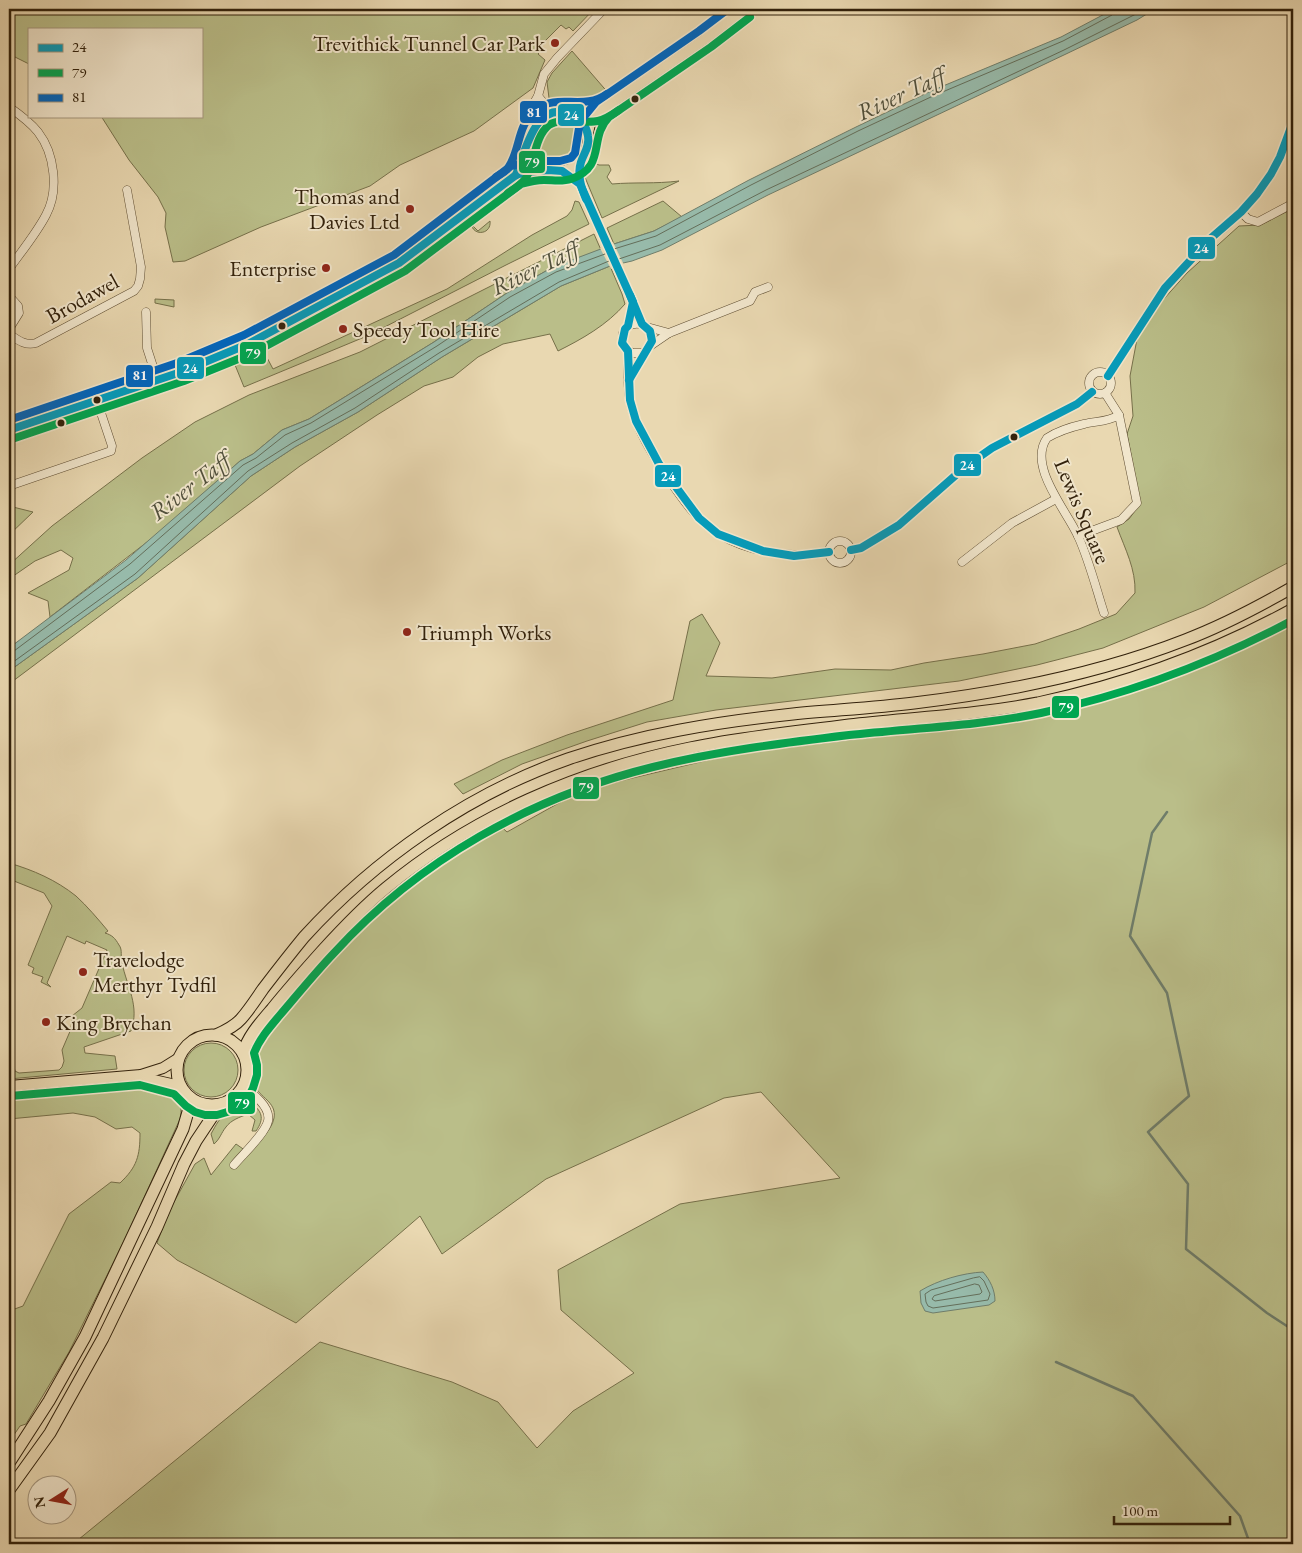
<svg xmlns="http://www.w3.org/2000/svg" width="1302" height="1553" viewBox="0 0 1302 1553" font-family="'EB Garamond',serif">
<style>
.green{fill:#babe89;stroke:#76704a}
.water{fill:#97baaa;stroke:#6f7d6a}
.pier{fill:#e9d8b1}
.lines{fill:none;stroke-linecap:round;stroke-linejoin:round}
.shore{stroke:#646e5a;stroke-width:1}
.stream{stroke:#6f7d6a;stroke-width:2.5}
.minor-casing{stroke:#604f34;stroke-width:9}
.major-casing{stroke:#32210b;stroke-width:12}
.highway-casing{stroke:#32210b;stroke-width:13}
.minor{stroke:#f1e6cc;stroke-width:8}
.major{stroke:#e9d8b1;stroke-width:10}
.highway{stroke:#e9d8b1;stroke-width:11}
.bus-1-casing{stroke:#f1e6cc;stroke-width:11}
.bus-2-casing{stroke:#f1e6cc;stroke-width:11}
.bus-3-casing{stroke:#f1e6cc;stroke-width:11}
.bus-1{stroke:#059bba;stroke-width:8}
.bus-2{stroke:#00a651;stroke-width:8}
.bus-3{stroke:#0065bd;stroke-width:8}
.poi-dot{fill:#8f2418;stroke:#f1e6cc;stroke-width:2}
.bus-dot{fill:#32210b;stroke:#f1e6cc;stroke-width:2}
.labels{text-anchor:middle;stroke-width:4;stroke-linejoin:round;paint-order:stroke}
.poi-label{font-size:22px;fill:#32210b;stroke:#f1e6cc;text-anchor:start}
.street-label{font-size:22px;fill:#32210b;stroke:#f1e6cc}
.water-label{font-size:24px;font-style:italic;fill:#504f3b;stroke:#f1e6cc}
.line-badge{stroke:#f1e6cc;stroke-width:2}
.badge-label{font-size:14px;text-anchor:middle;font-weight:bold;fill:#fff}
</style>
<rect width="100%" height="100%" fill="#e9d8b1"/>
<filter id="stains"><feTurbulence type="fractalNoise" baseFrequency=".004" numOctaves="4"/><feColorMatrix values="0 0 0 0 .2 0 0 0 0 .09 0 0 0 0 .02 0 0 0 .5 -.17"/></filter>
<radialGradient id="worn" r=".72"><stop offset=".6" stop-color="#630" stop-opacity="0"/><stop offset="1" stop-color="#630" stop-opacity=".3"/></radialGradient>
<g class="green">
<path d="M9 9H594L573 31 569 27 566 29 561 25 538 48 541 51 538 54 545 60 533 88 474 131 400 165 370 186 261 227 185 261 173 262 165 227 166 213 158 197 129 160 101 116H201V29H29V64L9 54Z"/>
<path d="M572 51 610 95 596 105 564 108 555 106 549 98 547 82 552 73Z"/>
<circle cx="559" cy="142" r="23"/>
<path d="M594 163 599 165H609L611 170 607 177 612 184C635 182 655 184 679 181L602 218 584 175 588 166Z"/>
<path d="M501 193 474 218 477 222 473 226 478 231 490 221C492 237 466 237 472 216Z"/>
<path d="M575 201 579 202 589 224 506 265 367 336 244 387 233 360 258 346 263 350 273 369 447 289 532 235 567 216 572 210Z"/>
<path d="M663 201 682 217 654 231 614 244 607 228Z"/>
<path d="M1288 211 1293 214 1290 267 1293 269V560L1204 607 1103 648 1037 665 959 681 716 710 647 722 587 741 522 764 463 794 454 784 502 760 567 735 673 700 690 621 702 614 720 643 706 676 772 678 835 669 891 670 924 663 983 654 1035 644 1079 629 1116 614 1135 593C1136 569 1125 549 1117 527L1129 519 1140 504 1127 434 1133 416 1130 376 1137 339 1163 300 1187 273 1239 226 1260 225Z"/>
<path d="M594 234 601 250 553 267 507 293 434 342 309 419 282 430 253 454 240 461 160 532 50 617 48 601 28 593 69 570 73 558 61 550 35 561 9 579V565L52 526 142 458 195 422 249 395 360 352Z"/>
<path d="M610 266 622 294 625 304C607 325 582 339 558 351L550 334 503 344 478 357 453 377 424 386 377 415 300 466 9 684V671L138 578 251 476 295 447 358 412 442 357 561 286Z"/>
<path d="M155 299 174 300V307L155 303Z"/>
<path d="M9 506 33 512 9 535Z"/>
<path d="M1293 620V1544H73L320 1342 452 1382 498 1402 537 1448 573 1411 634 1373 561 1310 558 1270 680 1204 840 1178 761 1092 724 1098 546 1179 442 1254 420 1216 296 1323 177 1260 157 1243 169 1211 195 1164 204 1158 211 1175 236 1144 249 1153C256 1143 272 1131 274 1118 277 1102 259 1097 255 1086 252 1075 251 1054 253 1043 286 1001 324 954 363 917 403 880 449 849 496 822L507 832 582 790 738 753 935 730 1031 713 1112 691 1179 671 1241 646Z"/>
<path d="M9 863C33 870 56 880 76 896 87 906 98 919 108 931L105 933C112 935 115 938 119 945 123 950 120 957 122 963 127 987 140 1006 131 1031L84 1047 85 1053 115 1056 117 1069 9 1079V1063L13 1062 15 1071 19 1073 59 1070 62 1067 64 1061 62 1050 71 1029 72 1016 82 1008 107 950 86 941 85 944 67 936 47 983 51 987 41 982 43 977 32 973 34 968 28 965 52 906 44 893 9 879Z"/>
<circle cx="211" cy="1070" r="27"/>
<path d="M125 1081C152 1083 188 1083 180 1119L125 1239 69 1352 26 1424 20 1426 9 1442V1311L23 1306 69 1214 111 1182 120 1183C137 1167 140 1156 140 1133L132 1127 116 1129 95 1117 73 1113 9 1119V1091Z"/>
<path d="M250 1102C262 1111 265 1118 256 1131H252L255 1120 248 1114C240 1117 231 1120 226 1127 221 1133 220 1139 214 1144L211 1134C220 1117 229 1103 250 1102Z"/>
</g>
<g class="water">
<path d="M1114 9H1155L1137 20 1066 54 768 195 662 250 632 261 610 266 561 286 442 357 358 412 295 447 251 476 138 578 9 671V648L126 560 240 461 253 454 282 430 309 419 434 342 507 293 553 267 614 244 654 231 749 180 856 127 931 91 1061 37Z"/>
<path d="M983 1272C990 1280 995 1290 995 1301L989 1305 933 1313 925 1311 921 1303 920 1291C938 1280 963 1273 983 1272Z"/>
</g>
<path class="pier" d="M613 242 624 265 611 269 600 248Z"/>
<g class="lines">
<g class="shore">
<path d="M614 249 656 236 751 185 858 131 933 96 1063 41 1112 15 1115 9"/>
<path d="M619 259 660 245 766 190 1064 50 1146 9"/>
<path d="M9 652 14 651 130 564 243 465 256 458 285 435 311 423 437 346 510 297 556 272 605 254"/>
<path d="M9 665 135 574 248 471 292 443 355 408 439 353 559 282 609 261"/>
<path d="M980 1277 984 1281 990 1294 988 1300 933 1308 928 1306 926 1302 925 1294 931 1290 973 1278Z"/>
<path d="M975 1284 979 1285 982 1292 980 1294 935 1301 932 1299 934 1296Z"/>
</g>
<g class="stream">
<path d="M1167 812 1152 833 1130 936 1167 993 1189 1096 1148 1132 1188 1184 1186 1249 1267 1313 1293 1330"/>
<path d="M1056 1362 1133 1396 1240 1516 1250 1544"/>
</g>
<defs>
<g id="minor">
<path d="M538 96 547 107 554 112"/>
<path d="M9 107C19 114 30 122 38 132 55 154 59 191 46 215 36 234 21 252 9 269"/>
<path d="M532 130 535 101 538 96 544 74 557 58 604 9"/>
<path d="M581 162 580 184 642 324"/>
<path d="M562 171 580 184"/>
<path d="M1241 212 1248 219 1258 222 1290 205"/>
<path d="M9 296 18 306 19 313 9 329"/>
<path d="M633 302 628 326 623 333 622 343 628 351 633 353H643L647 350"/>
<path d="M146 312 147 348 157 379"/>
<path d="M628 326C641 320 651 327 652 341L629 380"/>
<path d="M647 327 669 333"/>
<path d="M9 334C18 340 25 346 36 343L134 291 138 286 140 279 141 267 127 190"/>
<path d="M650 346 669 333 750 301 755 292 768 287"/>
<path d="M628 351C628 367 627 385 630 401 635 426 650 451 664 472 679 494 696 521 719 534 751 553 793 559 829 552"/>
<circle cx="1100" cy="383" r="11"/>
<path d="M1108 376 1165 288 1210 239 1223 229 1241 212 1257 194 1271 174 1280 157 1293 122"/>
<path d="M9 486 111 451 112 446 97 401"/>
<path d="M1078 536 1121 520 1137 503 1119 415 1105 393"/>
<circle cx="840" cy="552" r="11"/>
<path d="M851 550 861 548 899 525 965 467 992 448 1077 404 1092 392"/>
<path d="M962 562 1012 523 1056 499"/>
<path d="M1104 613C1096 588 1089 560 1078 536 1067 511 1027 466 1047 438 1058 431 1071 427 1084 424 1096 421 1108 422 1119 415"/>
<path d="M234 1165C243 1154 265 1134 268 1121 271 1107 253 1093 243 1088"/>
</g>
<g id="major">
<path d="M568 112 603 109"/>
<circle cx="559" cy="142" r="29"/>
<path d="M588 133 590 124 603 109 705 39 744 9"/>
<path d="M516 175 529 141"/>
<path d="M9 430 181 372 248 344 347 292 399 263 425 245 516 175 526 172 548 170"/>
<path d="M141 1075 149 1079 180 1086"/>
<path d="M9 1086 141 1075 163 1068 179 1058"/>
</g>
<g id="highway">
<circle cx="212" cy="1070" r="35"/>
<path d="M216 1035C225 1031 235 1026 241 1019 249 1010 256 999 263 989 276 972 290 954 304 937 375 859 468 794 568 759 641 734 717 722 793 714 833 710 874 708 914 703 1006 692 1098 674 1185 640 1222 626 1258 607 1293 587"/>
<path d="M243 1053C248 1036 260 1023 272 1009 288 989 305 970 322 951 342 929 363 907 386 888 473 816 580 770 690 748 742 737 796 732 849 725 912 718 975 715 1038 703 1127 684 1213 653 1293 609"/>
<path d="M9 1463 49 1401 85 1337 183 1129 190 1105V1098"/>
<path d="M9 1490 50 1433 103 1338 157 1227 184 1164 196 1141 220 1105"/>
</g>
</defs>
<use href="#minor" class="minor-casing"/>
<use href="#major" class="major-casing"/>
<use href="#highway" class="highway-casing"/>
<use href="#minor" class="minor"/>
<use href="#major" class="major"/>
<use href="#highway" class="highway"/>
<defs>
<g id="bus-1">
<path d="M516 175C525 152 536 96 573 116 581 120 587 127 588 136 590 146 584 153 581 162 577 175 581 187 586 199"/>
<path d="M1108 376 1165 288 1210 239 1241 212 1257 194 1271 174 1280 157 1293 122"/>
<path d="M629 380 652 341 650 331 642 324 630 295"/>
<path d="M9 430 181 372 248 344 399 263 516 175 526 172 548 170 562 171 580 184 633 302 628 326 625 329 622 343 628 351 630 400 636 421 659 464 699 518 718 534 763 551 794 556 829 552"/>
<path d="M851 550 861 548 899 525 965 467 992 448 1077 404 1092 392"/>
</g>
<g id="bus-2">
<path d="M508 193C514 189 521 185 526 178 535 163 534 137 549 125 560 117 585 124 598 121 606 119 612 115 619 110"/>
<path d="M12 439 184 381 253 353 405 271 521 184C528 182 536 180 544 180 553 180 562 182 571 179 607 167 588 138 609 117L711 47 750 17"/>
<path d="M10 1096 140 1085 174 1094 186 1106 195 1112 205 1115H217L234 1110 249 1096 253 1088 257 1075V1065L254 1053C260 1038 270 1027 280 1015 298 994 315 973 334 953 419 860 531 797 653 767 717 751 783 743 849 735 913 728 978 726 1041 713 1129 694 1214 662 1293 620"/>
</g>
<g id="bus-3">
<path d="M496 177C500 174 506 172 508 168 521 150 516 125 537 109 558 93 584 111 607 94"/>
<path d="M9 420 177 363 244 335 394 255 511 166 533 161H560L571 158 575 153 579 128 583 118 596 102 699 31 728 9"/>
</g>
</defs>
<use href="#bus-1" class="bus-1-casing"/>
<use href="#bus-2" class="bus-2-casing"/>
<use href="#bus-3" class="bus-3-casing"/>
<use href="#bus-1" class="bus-1"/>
<use href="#bus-2" class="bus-2"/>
<use href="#bus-3" class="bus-3"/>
</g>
<g class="poi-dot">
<circle cx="555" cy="43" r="5"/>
<circle cx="410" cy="209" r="5"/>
<circle cx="326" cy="268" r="5"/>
<circle cx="343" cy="329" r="5"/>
<circle cx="407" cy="632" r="5"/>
<circle cx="83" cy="972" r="5"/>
<circle cx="46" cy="1022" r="5"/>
</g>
<g class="bus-dot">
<circle cx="635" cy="99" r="4.5"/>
<circle cx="282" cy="326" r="4.5"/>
<circle cx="97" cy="400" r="4.5"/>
<circle cx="61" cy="423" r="4.5"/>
<circle cx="1014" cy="437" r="4.5"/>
</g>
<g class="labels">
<g class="poi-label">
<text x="545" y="51" text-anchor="end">Trevithick Tunnel Car Park</text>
<text x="400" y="204" text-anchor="end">Thomas and<tspan x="400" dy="25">Davies Ltd</tspan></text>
<text x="316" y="276" text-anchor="end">Enterprise</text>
<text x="353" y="337">Speedy Tool Hire</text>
<text x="417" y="640">Triumph Works</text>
<text x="93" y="967">Travelodge<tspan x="93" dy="25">Merthyr Tydfil</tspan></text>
<text x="56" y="1030">King Brychan</text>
</g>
<g class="street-label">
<text transform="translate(82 298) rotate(-29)" y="8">Brodawel</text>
<text transform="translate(1083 511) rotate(67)" y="8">Lewis Square</text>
</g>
<g class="water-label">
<text transform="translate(901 94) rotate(-25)" y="8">River Taff</text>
<text transform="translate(535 268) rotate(-26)" y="8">River Taff</text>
<text transform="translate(190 486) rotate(-38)" y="8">River Taff</text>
</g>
</g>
<g class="line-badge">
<rect x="519" y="100" width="29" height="24" rx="5" fill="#0065bd"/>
<rect x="557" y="103" width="28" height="24" rx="5" fill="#059bba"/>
<rect x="518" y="150" width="28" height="24" rx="5" fill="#00a651"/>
<rect x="1187" y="236" width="29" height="24" rx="5" fill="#059bba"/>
<rect x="239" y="341" width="28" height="24" rx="5" fill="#00a651"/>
<rect x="176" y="356" width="29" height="24" rx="5" fill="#059bba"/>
<rect x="125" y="364" width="29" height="24" rx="5" fill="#0065bd"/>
<rect x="953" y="453" width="29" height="24" rx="5" fill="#059bba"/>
<rect x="654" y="464" width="28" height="24" rx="5" fill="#059bba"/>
<rect x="1051" y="695" width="29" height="24" rx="5" fill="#00a651"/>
<rect x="572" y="776" width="28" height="24" rx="5" fill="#00a651"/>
<rect x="227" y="1091" width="29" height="24" rx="5" fill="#00a651"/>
</g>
<g class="badge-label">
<text x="534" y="117">81</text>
<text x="571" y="120">24</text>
<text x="532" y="167">79</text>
<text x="1201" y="253">24</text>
<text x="253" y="358">79</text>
<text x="190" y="373">24</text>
<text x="140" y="380">81</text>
<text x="967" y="470">24</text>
<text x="668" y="481">24</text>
<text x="1066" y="712">79</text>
<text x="586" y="792">79</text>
<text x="242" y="1108">79</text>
</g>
<rect width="1302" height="1553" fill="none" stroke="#e9d8b1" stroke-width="30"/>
<rect x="10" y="10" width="1282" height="1533" fill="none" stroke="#32210b" stroke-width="2.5"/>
<rect x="15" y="15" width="1272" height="1523" fill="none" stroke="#32210b"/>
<rect x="28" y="28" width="175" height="90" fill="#f1e6cc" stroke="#a5977f"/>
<rect x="38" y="44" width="25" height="8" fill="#059bba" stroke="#a5977f"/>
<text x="72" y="52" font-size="15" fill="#32210b">24</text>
<rect x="38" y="69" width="25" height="8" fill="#00a651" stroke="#a5977f"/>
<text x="72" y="78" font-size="15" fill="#32210b">79</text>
<rect x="38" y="94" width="25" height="8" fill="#0065bd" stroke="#a5977f"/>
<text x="72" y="102" font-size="15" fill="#32210b">81</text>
<g transform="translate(52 1500) rotate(259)"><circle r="24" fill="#f1e6cc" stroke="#a5977f"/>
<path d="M0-4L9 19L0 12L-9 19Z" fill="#8f2418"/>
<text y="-8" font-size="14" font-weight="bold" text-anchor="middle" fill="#32210b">N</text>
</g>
<path d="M1114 1516v8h116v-8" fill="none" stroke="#32210b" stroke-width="2.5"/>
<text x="1122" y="1516" font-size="15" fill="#32210b" stroke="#f1e6cc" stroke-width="4" paint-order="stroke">100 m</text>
<rect width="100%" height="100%" filter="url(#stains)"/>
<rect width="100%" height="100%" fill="url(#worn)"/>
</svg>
